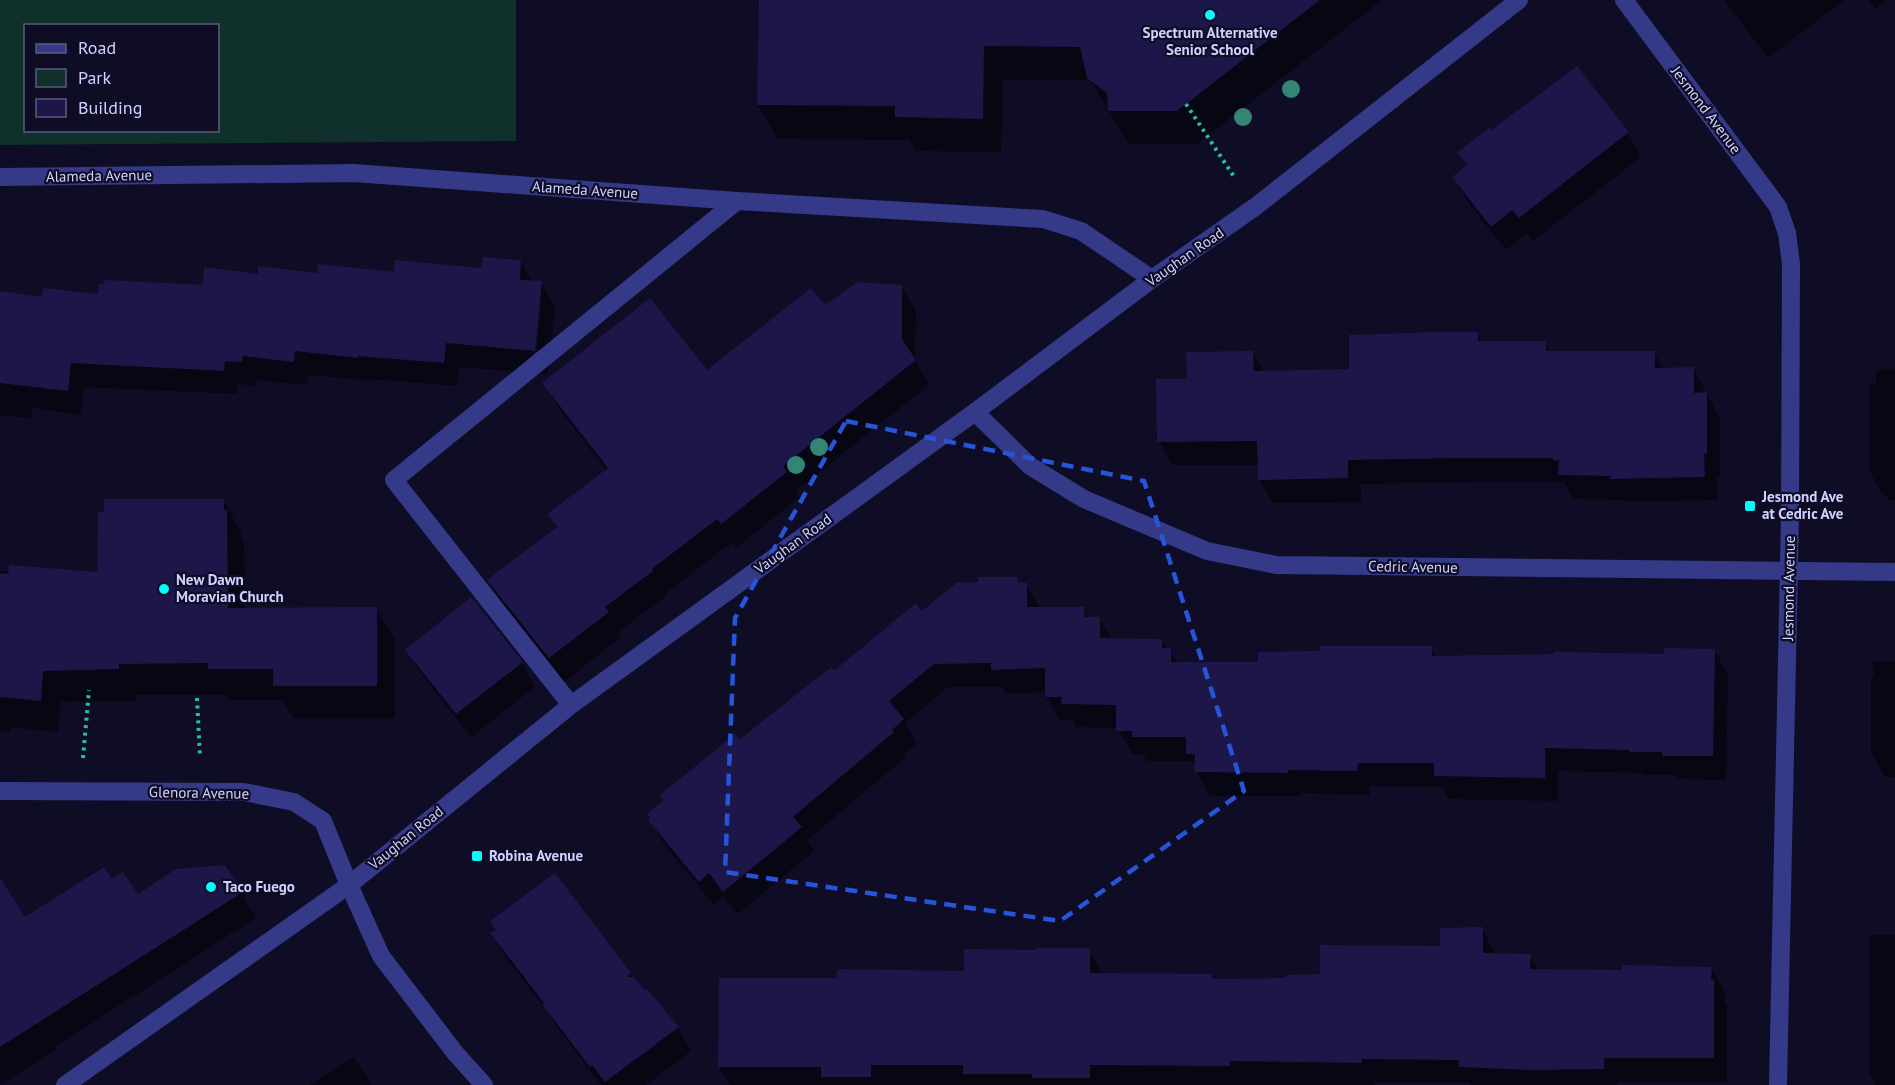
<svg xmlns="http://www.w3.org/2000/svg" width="1895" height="1085" viewBox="0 0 1895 1085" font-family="'PT Sans',sans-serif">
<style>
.green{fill:#0f302b;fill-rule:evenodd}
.shadow{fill:#0007;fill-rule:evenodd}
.building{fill:#1c1748}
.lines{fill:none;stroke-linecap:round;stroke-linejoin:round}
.path{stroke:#25bfa6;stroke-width:4;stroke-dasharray:3 4.5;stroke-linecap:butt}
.minor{stroke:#343988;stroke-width:18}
.tree{fill:#348674}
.marked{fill:none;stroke:#2655da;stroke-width:4.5;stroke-dasharray:12 8;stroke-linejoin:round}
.poi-dot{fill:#00fcfb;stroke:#0e0d25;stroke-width:2}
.labels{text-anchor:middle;stroke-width:4.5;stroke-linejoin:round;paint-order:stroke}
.poi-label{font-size:15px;font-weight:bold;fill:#d1d1ff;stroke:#0e0d25;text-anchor:start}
.street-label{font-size:15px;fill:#d1d1ff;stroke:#0e0d25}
</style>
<rect width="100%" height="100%" fill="#0e0d25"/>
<path class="green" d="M0 0H516V141L0 145ZM26 26H218V130H26Z"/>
<g class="shadow">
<path d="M760 0H1382L1197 144H1129L1090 80H1003L1001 152 916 151 909 140 778 139 758 105Z"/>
<path d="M1724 0H1845L1768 58Z"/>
<path d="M1868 0H1887L1875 9Z"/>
<path d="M1576 68 1628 133 1641 157 1533 241 1527 233 1506 250 1467 201 1454 178 1467 167 1459 153 1490 133Z"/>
<path d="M521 262 532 282 541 283 555 307 548 374 459 367 457 386 371 379V381L308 375 307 385 256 380 255 386 238 384 237 394 84 387 81 415 32 408 31 418 0 415V293L44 299 100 296 204 286 259 275 396 273 483 269ZM538 304H541L536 358H533Z"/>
<path d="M901 286 916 311 915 360 929 385 796 491 800 497 736 548 732 542 665 594 666 596 618 632 621 637 564 682 503 605 489 581 557 529 549 514 607 471 558 407 544 383 707 372 824 307Z"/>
<path d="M1477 333 1483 343H1545L1551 353H1654L1664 369 1693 368 1720 418V477H1717L1718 500 1626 502 1624 500 1574 499 1564 482H1472L1361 484V502L1273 503 1259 479V465H1172L1159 441 1188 381 1252 352 1264 372 1351 371Z"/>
<path d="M1876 370H1895V500H1888L1885 494H1882L1869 470 1870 383H1876Z"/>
<path d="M223 500 241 532V538L244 544 245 609H376L395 640V718H293L283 700H228L225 695H136V701L61 702 58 732 10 727V732L0 731V571L99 574Z"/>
<path d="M1016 579 1020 585 1026 584 1040 608H1083L1089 618H1099L1112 640 1162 641 1167 650H1170L1178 663H1259L1431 648 1436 657 1665 655 1714 650 1728 674 1726 780 1678 779 1675 775H1644L1643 773 1558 771V801L1449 799 1442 787 1370 786V795L1300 793 1301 796H1210L1196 772V768L1192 761H1147L1143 754H1132L1118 728 1077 727 1073 720H1060L1046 696V692L1006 694 1002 687H948L905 723 917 744 904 754 906 757 807 840 814 851 738 914 723 896 714 905 664 844 650 820 739 742 834 673 922 613Z"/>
<path d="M407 650 522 663 535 687 471 737 421 674Z"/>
<path d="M1873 661H1895V777H1885L1871 753V676H1874Z"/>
<path d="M112 882 138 896 241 893 256 918 54 1047 55 1050 0 1085V897L24 919Z"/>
<path d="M1482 929 1496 955 1530 956 1539 971 1624 972 1711 968 1725 992 1724 1001 1727 1005V1082H1617V1085H1471L1470 1083H1375V1085H730L719 1067 839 980 965 972 1089 950 1103 975 1211 976 1214 981 1287 980 1321 976 1442 947Z"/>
<path d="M492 934 630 974 678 1028 691 1051 646 1085H601L558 1028 550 1015 506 958Z"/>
<path d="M1869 935H1895V1085H1876L1869 1072Z"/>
<path d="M354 1057 372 1085H310Z"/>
</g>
<g class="building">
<path d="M759 0H1320L1177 111H1108L1107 93 1087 78 1080 47 984 46 983 119 895 117V106L757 105Z"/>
<path d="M1577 66 1629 132 1519 218 1512 210 1491 227 1452 177 1467 165 1457 153 1489 128 1491 130 1522 107Z"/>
<path d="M483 257 521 260 520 280 542 281 535 351 446 343 444 363 358 356V358L295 351 294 362 243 356 242 362 225 361 224 371 71 363 68 391 0 383V291L42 297 43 288 98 294 99 284H104L105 280 203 285 204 267 258 274V266L317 273 318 264 394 272 395 260 481 268Z"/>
<path d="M857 282 902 285V339L916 360 783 466 787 472 721 524 717 519 652 569 653 571 605 607 609 612 549 658 487 580 557 527 547 514 608 468 542 383 650 298 707 370 811 288 825 305Z"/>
<path d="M1439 332H1478V341H1546V351H1655V368L1694 367V393L1707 392V454H1704L1705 477 1610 479V476L1558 475 1559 460 1553 461V458H1457L1348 460V478L1258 480 1257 441 1157 442 1156 379H1187L1186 352 1253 351 1254 371 1349 369V335Z"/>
<path d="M104 499H224V510H227L228 608 377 607V686H273V669H208V663L119 664V669L43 671 41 701 0 697V573L8 574 9 565 97 572 98 512H104Z"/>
<path d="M978 577H1017L1018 583H1027V607H1084L1085 617H1100V638L1162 639V648H1171V662H1258V652L1320 651V646H1432V656L1554 654V652L1664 654V648L1715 649 1713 756H1662V752H1629V750L1545 748V778L1434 776V763H1358L1357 771 1288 770V773L1194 772 1195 754H1186V737H1132V731H1116V705L1061 704 1062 697H1045V668L991 670V663L934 664 889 701 904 719 892 730 894 732 793 817 802 827 723 892 709 873 699 882 648 820 650 818 647 814 664 800 660 795 735 734 739 740 831 667 834 671 916 603 922 611 956 583 978 582Z"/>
<path d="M471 597 523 662 456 714 405 650Z"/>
<path d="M225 865 243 892 0 1047V878L25 917 104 867 112 879 123 872 138 894 176 869Z"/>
<path d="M555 873 631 973 626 977H634L645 991 647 989 679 1027 605 1082 592 1065 590 1067 542 1004 544 1003 490 933 496 930 490 921Z"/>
<path d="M1483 927V953L1531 954 1530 969 1622 970V965L1712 967 1711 980H1714V1058H1604V1069L1533 1070 1459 1067V1060L1362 1059V1063L1230 1061V1066L1090 1065V1078H1032V1074H963V1065H871V1077H821V1067H718L719 978H837V969L964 971V949L1035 950V948H1090V973L1212 974V979L1285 978 1286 975 1320 974V945L1440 946V928Z"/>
</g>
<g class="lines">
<g class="path">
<path d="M1186 104 1235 178"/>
<path d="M197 698 200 757"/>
<path d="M83 758 89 690"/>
</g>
<g class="minor">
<path d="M1624 0 1778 207 1787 233 1791 264 1790 516 1778 1085"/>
<path d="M0 177 354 173 737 201 1043 219 1081 231 1152 279"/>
<path d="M975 412 1030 466 1084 499 1207 551 1276 565 1895 572"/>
<path d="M571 705 394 480 737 201"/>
<path d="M0 791 244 792 294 802 323 821 349 885 381 956 456 1054 484 1085"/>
<path d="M65 1085 349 885 571 705 975 412 1152 279 1255 207 1519 0"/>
</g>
</g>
<g class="tree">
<circle cx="1291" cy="89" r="9"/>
<circle cx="1243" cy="117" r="9"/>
<circle cx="819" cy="447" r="9"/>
<circle cx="796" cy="465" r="9"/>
</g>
<path class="marked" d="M846 421 1144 481 1244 791 1060 921 725 872 735 618Z"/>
<g class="poi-dot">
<circle cx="1210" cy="15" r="6"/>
<rect x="1744" y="500" width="12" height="12" rx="3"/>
<circle cx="164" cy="589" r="6"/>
<rect x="471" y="850" width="12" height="12" rx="3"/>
<circle cx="211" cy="887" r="6"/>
</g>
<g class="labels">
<g class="poi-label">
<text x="1210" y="38" text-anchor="middle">Spectrum Alternative<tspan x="1210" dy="17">Senior School</tspan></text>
<text x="1762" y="502">Jesmond Ave<tspan x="1762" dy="17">at Cedric Ave</tspan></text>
<text x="176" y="585">New Dawn<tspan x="176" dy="17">Moravian Church</tspan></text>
<text x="489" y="861">Robina Avenue</text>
<text x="223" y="892">Taco Fuego</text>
</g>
<g class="street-label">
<text transform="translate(1706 110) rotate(53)" y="5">Jesmond Avenue</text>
<text transform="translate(99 176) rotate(-1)" y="5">Alameda Avenue</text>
<text transform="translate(585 190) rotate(4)" y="5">Alameda Avenue</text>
<text transform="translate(1185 257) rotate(-35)" y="5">Vaughan Road</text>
<text transform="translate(793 544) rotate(-36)" y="5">Vaughan Road</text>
<text transform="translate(1413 567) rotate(1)" y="5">Cedric Avenue</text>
<text transform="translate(1789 588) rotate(-89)" y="5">Jesmond Avenue</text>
<text transform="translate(199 793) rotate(1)" y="5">Glenora Avenue</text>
<text transform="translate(406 838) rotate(-39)" y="5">Vaughan Road</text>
</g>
</g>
<rect x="24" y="24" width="195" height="108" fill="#0e0d25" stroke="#5c5b7c" stroke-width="1.5"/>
<rect x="36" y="44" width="30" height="9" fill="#343988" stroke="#5c5b7c" stroke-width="1.5"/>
<text x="78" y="54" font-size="18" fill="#d1d1ff">Road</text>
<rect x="36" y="69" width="30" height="18" fill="#0f302b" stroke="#5c5b7c" stroke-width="1.5"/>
<text x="78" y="84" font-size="18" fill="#d1d1ff">Park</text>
<rect x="36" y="99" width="30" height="18" fill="#1c1748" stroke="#5c5b7c" stroke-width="1.5"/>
<text x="78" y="114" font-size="18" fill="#d1d1ff">Building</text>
</svg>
